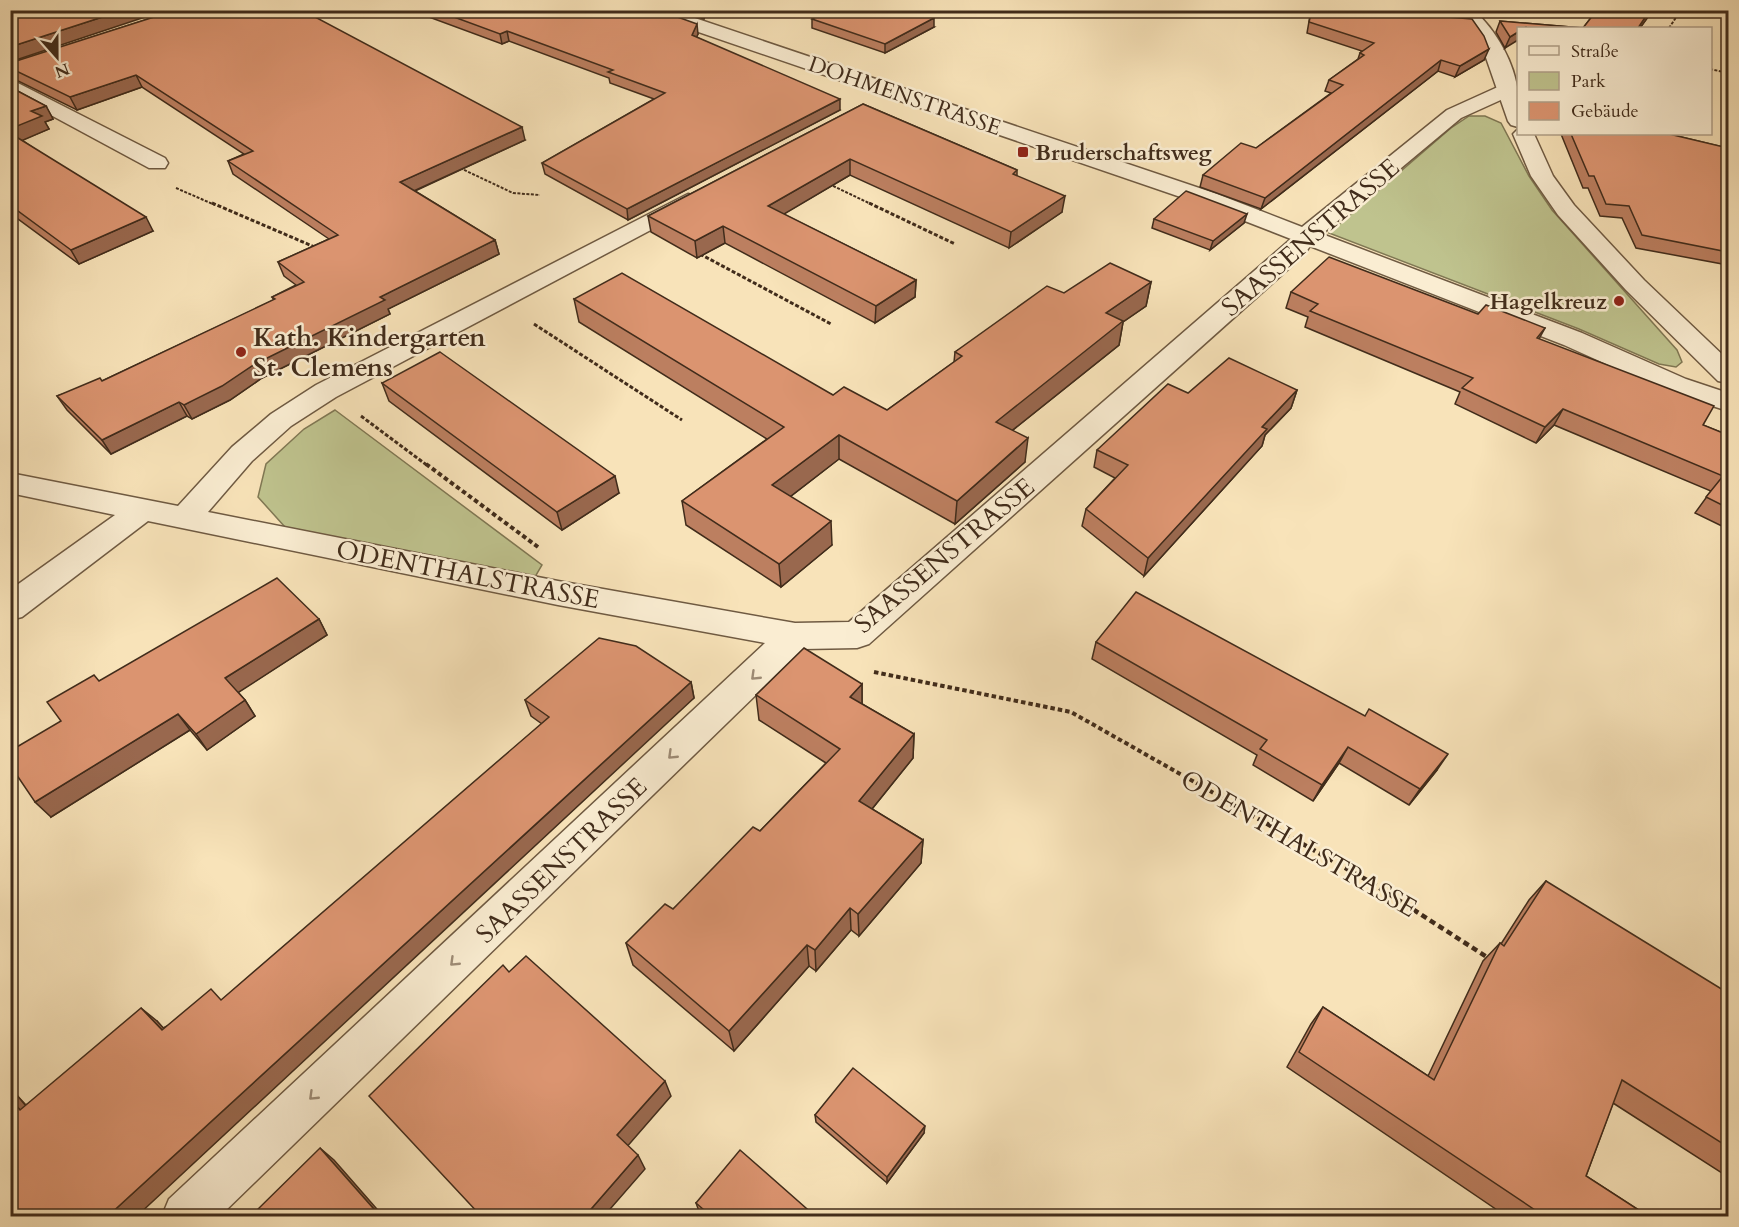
<svg xmlns="http://www.w3.org/2000/svg" width="1739" height="1227" viewBox="0 0 1739 1227" font-family="Cardo,serif">
<style>
.green{fill:#bfc38e;stroke:#807854;stroke-width:1.5}
.lines{fill:none;stroke-linecap:round;stroke-linejoin:round}
.minor-casing{stroke:#6f5a42;stroke-width:3}
.tertiary-casing{stroke:#6f5a42;stroke-width:3}
.path-far3{stroke:#412c1b;stroke-width:2;stroke-dasharray:3 1.5;stroke-linecap:butt}
.path-far2{stroke:#412c1b;stroke-width:3;stroke-dasharray:4 2;stroke-linecap:butt}
.path-far1{stroke:#412c1b;stroke-width:4;stroke-dasharray:4.5 3;stroke-linecap:butt}
.path{stroke:#412c1b;stroke-width:4.5;stroke-dasharray:6 4;stroke-linecap:butt}
.minor{fill:#faedd2;fill-rule:evenodd}
.tertiary{fill:#faedd2;fill-rule:evenodd}
.wall{fill:#bc7f60;stroke:#412c1b;stroke-width:1.5}
.shaded-wall{fill:#99684e;stroke:#412c1b;stroke-width:1.5}
.building{fill:#db9470;stroke:#412c1b;stroke-width:1.5}
.oneway{stroke:#9e8c76}
.poi-dot{fill:#8f2418;stroke:#faedd2;stroke-width:2}
.labels{text-anchor:middle;stroke-width:5;stroke-linejoin:round;paint-order:stroke}
.far-street-label{font-size:22px;fill:#412c1b;stroke:#faedd2}
.far-poi-label{font-size:22px;font-weight:bold;fill:#412c1b;stroke:#faedd2;text-anchor:start}
.street-label{font-size:26px;fill:#412c1b;stroke:#faedd2}
.poi-label{font-size:26px;font-weight:bold;fill:#412c1b;stroke:#faedd2;text-anchor:start}
</style>
<rect width="100%" height="100%" fill="#f8e3b9"/>
<filter id="stains"><feTurbulence type="fractalNoise" baseFrequency=".00333" numOctaves="4"/><feColorMatrix values="0 0 0 0 .2 0 0 0 0 .09 0 0 0 0 .02 0 0 0 .5 -.17"/></filter>
<radialGradient id="worn" r=".72"><stop offset=".6" stop-color="#630" stop-opacity="0"/><stop offset="1" stop-color="#630" stop-opacity=".3"/></radialGradient>
<g class="green">
<path d="M1469 116H1485L1501 123 1529 176 1552 210 1677 350 1682 362 1676 367 1659 364 1579 329 1329 233 1451 128Z"/>
<path d="M335 410 542 565 535 577 285 527 258 497 266 464 304 429Z"/>
</g>
<g class="lines">
<defs>
<g id="minor">
<path d="M643 10H671L1217 194 1302 227 1447 110 1500 86H1514L1517 90 1514 94 1461 118 1322 234 1582 333 1686 379 1728 393V411L1666 391 1564 345 1310 246 1304 255 869 644 857 648 803 649 220 1216H162L169 1199 765 643 558 605 148 521 22 617 10 620V590L115 515 10 493V473L178 506 232 447 271 414 316 385 688 194 696 196 699 201 696 206 336 397 291 426 252 461 208 512 558 581 795 623 849 622 1291 239 1201 204 646 14Z"/>
<path d="M10 79 165 158 168 163 165 168H149L10 93Z"/>
</g>
<g id="tertiary">
<path d="M1452 10H1473C1496 29 1515 64 1518 93 1520 104 1518 116 1518 127L1511 125 1508 121 1482 46 1467 25Z"/>
<path d="M1518 129V134H1534L1553 176 1574 205 1644 280 1728 360V383L1718 381 1626 290 1558 215 1531 176 1513 134Z"/>
</g>
</defs>
<use href="#minor" class="minor-casing"/>
<use href="#tertiary" class="tertiary-casing"/>
<g class="path-far3">
<path d="M1669 28 1681 10"/>
<path d="M1710 69 1728 73"/>
<path d="M460 168 513 193 540 195"/>
<path d="M829 184 873 205"/>
<path d="M176 188 215 205"/>
</g>
<g class="path-far2">
<path d="M212 203 317 248"/>
<path d="M869 203 955 244"/>
<path d="M700 254 831 324"/>
<path d="M534 324 682 420"/>
<path d="M361 416 428 466"/>
</g>
<g class="path-far1">
<path d="M426 464 538 547"/>
<path d="M874 672 1071 712 1226 800"/>
</g>
<path class="path" d="M1223 799 1372 883 1490 959"/>
<use href="#minor" class="minor"/>
<use href="#tertiary" class="tertiary"/>
</g>
<g class="wall">
<path d="M176 10 525 140 415 191 495 240 499 254 388 309 390 314 262 378 230 400 192 419 187 416 111 454 67 410 57 396 102 381 274 300 272 297 296 285 284 276 278 262 329 239 233 174 228 161 244 154 142 87 77 110 12 78 10 74V63Z"/>
<path d="M410 10H658L698 34 696 37 840 110 628 220 545 174 542 163 654 99 610 83 609 78 509 41 502 44Z"/>
<path d="M679 10H707L704 19Z"/>
<path d="M1311 10 1484 60 1455 77 1438 71 1261 209 1200 187 1203 175 1256 148 1331 93 1325 91 1329 80 1358 59 1360 53 1362 51 1307 33Z"/>
<path d="M1597 10H1653L1640 28H1518L1505 48 1496 32 1500 21 1583 28Z"/>
<path d="M812 19 934 27 885 53 812 28Z"/>
<path d="M10 87 46 106 53 119 45 122 49 129 22 140 153 231 79 264 10 213Z"/>
<path d="M863 104 1017 170V176L1062 212 1009 248 850 175 783 214 916 280 915 297 875 323 725 243 697 258 651 232 648 216Z"/>
<path d="M1561 134H1669L1728 148V265L1636 248 1622 218 1600 216 1588 188H1583Z"/>
<path d="M1154 219 1244 223 1210 250 1152 228Z"/>
<path d="M1151 282 1146 306 1123 322 1119 345 1013 430 1025 462 955 524 839 459 790 497 832 545 781 587 686 525 682 501 767 439 579 322 574 299 833 395 887 410 954 362 955 352 1064 293Z"/>
<path d="M1291 292 1478 314 1545 328 1539 339 1703 425 1728 435V529L1695 513 1711 491 1554 425 1536 443 1455 404 1460 392 1305 327 1308 317 1286 308Z"/>
<path d="M382 383 619 493 562 530 389 401Z"/>
<path d="M1297 390 1291 408 1265 435 1262 446 1144 576 1082 526 1086 509 1115 478 1094 467 1097 450 1188 393Z"/>
<path d="M319 619 327 635 238 692 245 700 255 716 207 750 190 730 51 817 61 721 99 681Z"/>
<path d="M1096 642 1437 770 1409 805 1339 763 1313 801 1253 765 1257 755 1092 659Z"/>
<path d="M691 682 694 698 10 1216V1088L26 1105 157 1021 163 1028 222 1000 542 724 531 716 525 700Z"/>
<path d="M862 684V704L914 734 913 758 872 809 923 840 921 863 859 936 851 930 816 971 809 966 734 1051 633 965 626 943 673 909 760 831 826 763 759 720 756 695Z"/>
<path d="M1546 881 1728 1087V1177L1613 1103 1586 1176 1648 1216H1506L1287 1067 1311 1024 1323 1007 1428 1076 1483 961 1500 943 1501 944 1529 900Z"/>
<path d="M815 1115 924 1133 887 1183 816 1122Z"/>
<path d="M696 1203 815 1216H703L700 1214Z"/>
</g>
<g class="shaded-wall">
<path d="M124 10H166L10 62V47Z"/>
<path d="M703 10H707L704 19Z"/>
<path d="M1650 10H1653L1640 28H1638Z"/>
<path d="M934 18V27L885 53V44Z"/>
<path d="M697 24 698 34 693 45 692 35Z"/>
<path d="M507 31 509 41 502 44 500 34Z"/>
<path d="M1518 32V40L1505 48 1510 37Z"/>
<path d="M1489 49 1484 60 1455 77 1460 66Z"/>
<path d="M1441 60 1438 71 1261 209 1265 198Z"/>
<path d="M136 75 142 87 77 110 70 97Z"/>
<path d="M840 99V110L628 220 627 209Z"/>
<path d="M46 106 53 119 45 122 49 129 14 144 10 138V129L31 111Z"/>
<path d="M522 127 525 140 405 195 400 182Z"/>
<path d="M850 159V175L769 223 768 206Z"/>
<path d="M1065 196 1062 212 1009 248 1011 232Z"/>
<path d="M1247 214 1244 223 1210 250 1213 241Z"/>
<path d="M146 217 153 231 79 264 71 250Z"/>
<path d="M723 226 725 243 697 258 695 241Z"/>
<path d="M495 240 499 254 388 309 390 314 262 378 230 400 192 419 184 405 255 364 380 297Z"/>
<path d="M916 280 915 297 875 323 876 306Z"/>
<path d="M1151 282 1146 306 1123 322 1119 345 994 445 996 422 1106 313Z"/>
<path d="M1297 390 1291 408 1265 435 1262 446 1144 576 1148 558 1262 427Z"/>
<path d="M179 402 187 416 111 454 102 440Z"/>
<path d="M1563 409 1554 425 1536 443 1545 427Z"/>
<path d="M839 435V459L774 509 772 485Z"/>
<path d="M1028 438 1025 462 955 524 957 501Z"/>
<path d="M615 476 619 493 562 530 557 512Z"/>
<path d="M831 521 832 545 781 587 779 564Z"/>
<path d="M319 619 327 635 236 694 225 678Z"/>
<path d="M691 682 694 698 137 1216H108Z"/>
<path d="M862 684V709L850 697Z"/>
<path d="M245 700 255 716 207 750 196 734Z"/>
<path d="M178 714 190 730 51 817 35 802Z"/>
<path d="M914 734 913 758 859 825V801Z"/>
<path d="M1348 747 1339 763 1313 801 1322 785Z"/>
<path d="M1448 754 1437 770 1409 805 1420 789Z"/>
<path d="M923 840 921 863 859 936 858 914Z"/>
<path d="M850 908 851 930 816 971 815 950Z"/>
<path d="M807 945 809 966 734 1051 729 1031Z"/>
<path d="M141 1008 157 1021 177 1043 162 1030Z"/>
<path d="M665 1081 671 1096 625 1149 617 1135Z"/>
<path d="M10 1088 12 1089 39 1122 20 1110 10 1098Z"/>
<path d="M925 1126 924 1133 887 1183V1177Z"/>
<path d="M320 1148 334 1160 383 1216H380Z"/>
<path d="M638 1155 645 1169 604 1216H585Z"/>
</g>
<g class="building">
<path d="M10 10H124L10 47Z"/>
<path d="M176 10H302L522 127 400 182 495 240 380 297 385 300 255 364 222 386 184 405 179 402 102 440 57 396 100 378 102 381 275 299 272 297 304 282 278 262 338 235 228 161 253 151 136 75 70 97 10 68V63Z"/>
<path d="M435 10H658L697 24 692 35 840 99 627 209 542 163 665 93 608 72 613 70 507 31 500 34Z"/>
<path d="M829 10H912L934 18 885 44 812 19Z"/>
<path d="M1312 10H1362L1472 19 1484 36 1489 49 1460 66 1441 60 1265 198 1203 175 1241 143 1256 148 1343 85 1329 80 1364 55 1360 53 1374 43 1309 22Z"/>
<path d="M1597 10H1650L1638 28H1527L1526 27 1524 28H1518V32L1510 37 1500 21 1583 28Z"/>
<path d="M10 87 46 106 31 111 42 116 10 129Z"/>
<path d="M863 104 1017 170 1013 174 1065 196 1011 232 850 159 768 206 916 280 876 306 723 226 695 241 648 216Z"/>
<path d="M10 133 146 217 71 250 10 205Z"/>
<path d="M1571 134H1669L1728 148V252L1642 235 1629 206 1606 204 1594 176H1589Z"/>
<path d="M1186 191 1247 214 1213 241 1154 219Z"/>
<path d="M1329 257 1478 314 1486 305 1545 328 1537 338 1714 406 1703 425 1728 435V508L1706 497 1723 476 1563 409 1545 427 1462 388 1473 378 1310 311 1318 304 1291 292Z"/>
<path d="M1110 263 1151 282 1106 313 1123 321 996 422 1028 438 957 501 839 435 772 485 831 521 779 564 682 501 784 427 574 299 622 273 833 395 844 387 887 410 962 356 955 352 1047 286 1064 293Z"/>
<path d="M440 352 615 476 557 512 382 383Z"/>
<path d="M1229 358 1297 390 1262 427 1267 429 1148 558 1086 509 1128 465 1097 450 1168 384 1188 393Z"/>
<path d="M277 578 319 619 225 678 245 700 196 734 178 714 35 802 10 765V751L61 721 47 702 94 675 99 681Z"/>
<path d="M1136 592 1365 716 1369 709 1448 754 1420 789 1348 747 1322 785 1260 749 1267 740 1096 642Z"/>
<path d="M599 638 636 646 691 682 108 1216H10V1098L20 1110 141 1008 162 1030 211 989 221 1000 549 717 525 700Z"/>
<path d="M804 648 862 684 850 697 914 734 859 801 923 840 858 914 850 908 815 950 807 945 729 1031 626 943 665 904 673 909 753 827 760 831 840 749 756 695Z"/>
<path d="M1546 881 1728 993V1147L1622 1080 1586 1176 1648 1216H1544L1299 1052 1323 1007 1434 1080 1500 943 1504 946Z"/>
<path d="M526 956 665 1081 617 1135 638 1155 585 1216H481L369 1096 503 965 509 972Z"/>
<path d="M853 1068 925 1126 887 1177 815 1115Z"/>
<path d="M320 1148 380 1216H251Z"/>
<path d="M740 1150 815 1216H711L696 1203Z"/>
</g>
<defs><path id="oneway-chevron" d="M-2-3.5L2.5 0L-2 3.5" fill="none" stroke-width="1.6" stroke-linecap="round" stroke-linejoin="round" transform="scale(1.5)"/></defs>
<g class="oneway">
<use href="#oneway-chevron" transform="translate(755 676) rotate(136)"/>
<use href="#oneway-chevron" transform="translate(672 755) rotate(136)"/>
<use href="#oneway-chevron" transform="translate(454 962) rotate(136)"/>
<use href="#oneway-chevron" transform="translate(313 1096) rotate(136)"/>
</g>
<g class="poi-dot">
<rect x="1017" y="146" width="12" height="12" rx="3"/>
<circle cx="1619" cy="301" r="6"/>
<circle cx="241" cy="352" r="6"/>
</g>
<g class="labels">
<g class="far-street-label">
<text transform="translate(905 95) rotate(19)" y="8">DOHMENSTRASSE</text>
</g>
<g class="far-poi-label">
<text x="1035" y="160">Bruderschaftsweg</text>
<text x="1607" y="309" text-anchor="end">Hagelkreuz</text>
</g>
<g class="street-label">
<text transform="translate(1310 237) rotate(-41)" y="9">SAASSENSTRASSE</text>
<text transform="translate(944 555) rotate(-40)" y="9">SAASSENSTRASSE</text>
<text transform="translate(468 574) rotate(11)" y="9">ODENTHALSTRASSE</text>
<text transform="translate(1299 843) rotate(30)" y="9">ODENTHALSTRASSE</text>
<text transform="translate(561 860) rotate(-44)" y="9">SAASSENSTRASSE</text>
</g>
<g class="poi-label">
<text x="253" y="346">Kath. Kindergarten<tspan x="253" dy="30">St. Clemens</tspan></text>
</g>
</g>
<rect width="1739" height="1227" fill="none" stroke="#f8e3b9" stroke-width="36"/>
<rect x="12" y="12" width="1715" height="1203" fill="none" stroke="#412c1b" stroke-width="3"/>
<rect x="18" y="18" width="1703" height="1191" fill="none" stroke="#412c1b" stroke-width="1.5"/>
<rect x="1517" y="27" width="195" height="108" fill="#faedd2" stroke="#b0a089" stroke-width="1.5"/>
<rect x="1529" y="46" width="30" height="9" fill="#faedd2" stroke="#b0a089" stroke-width="1.5"/>
<text x="1571" y="57" font-size="18" fill="#412c1b">Straße</text>
<rect x="1529" y="72" width="30" height="18" fill="#bfc38e" stroke="#b0a089" stroke-width="1.5"/>
<text x="1571" y="87" font-size="18" fill="#412c1b">Park</text>
<rect x="1529" y="102" width="30" height="18" fill="#db9470" stroke="#b0a089" stroke-width="1.5"/>
<text x="1571" y="117" font-size="18" fill="#412c1b">Gebäude</text>
<g transform="translate(57 57) rotate(159)" stroke="#faedd2" stroke-width="4.5" paint-order="stroke">
<path d="M0-4.5L10 22L0 15L-10 22Z" fill="#412c1b"/>
<text y="-9" font-size="16" font-weight="bold" text-anchor="middle" fill="#412c1b">N</text>
</g>
<rect width="100%" height="100%" filter="url(#stains)"/>
<rect width="100%" height="100%" fill="url(#worn)"/>
</svg>
